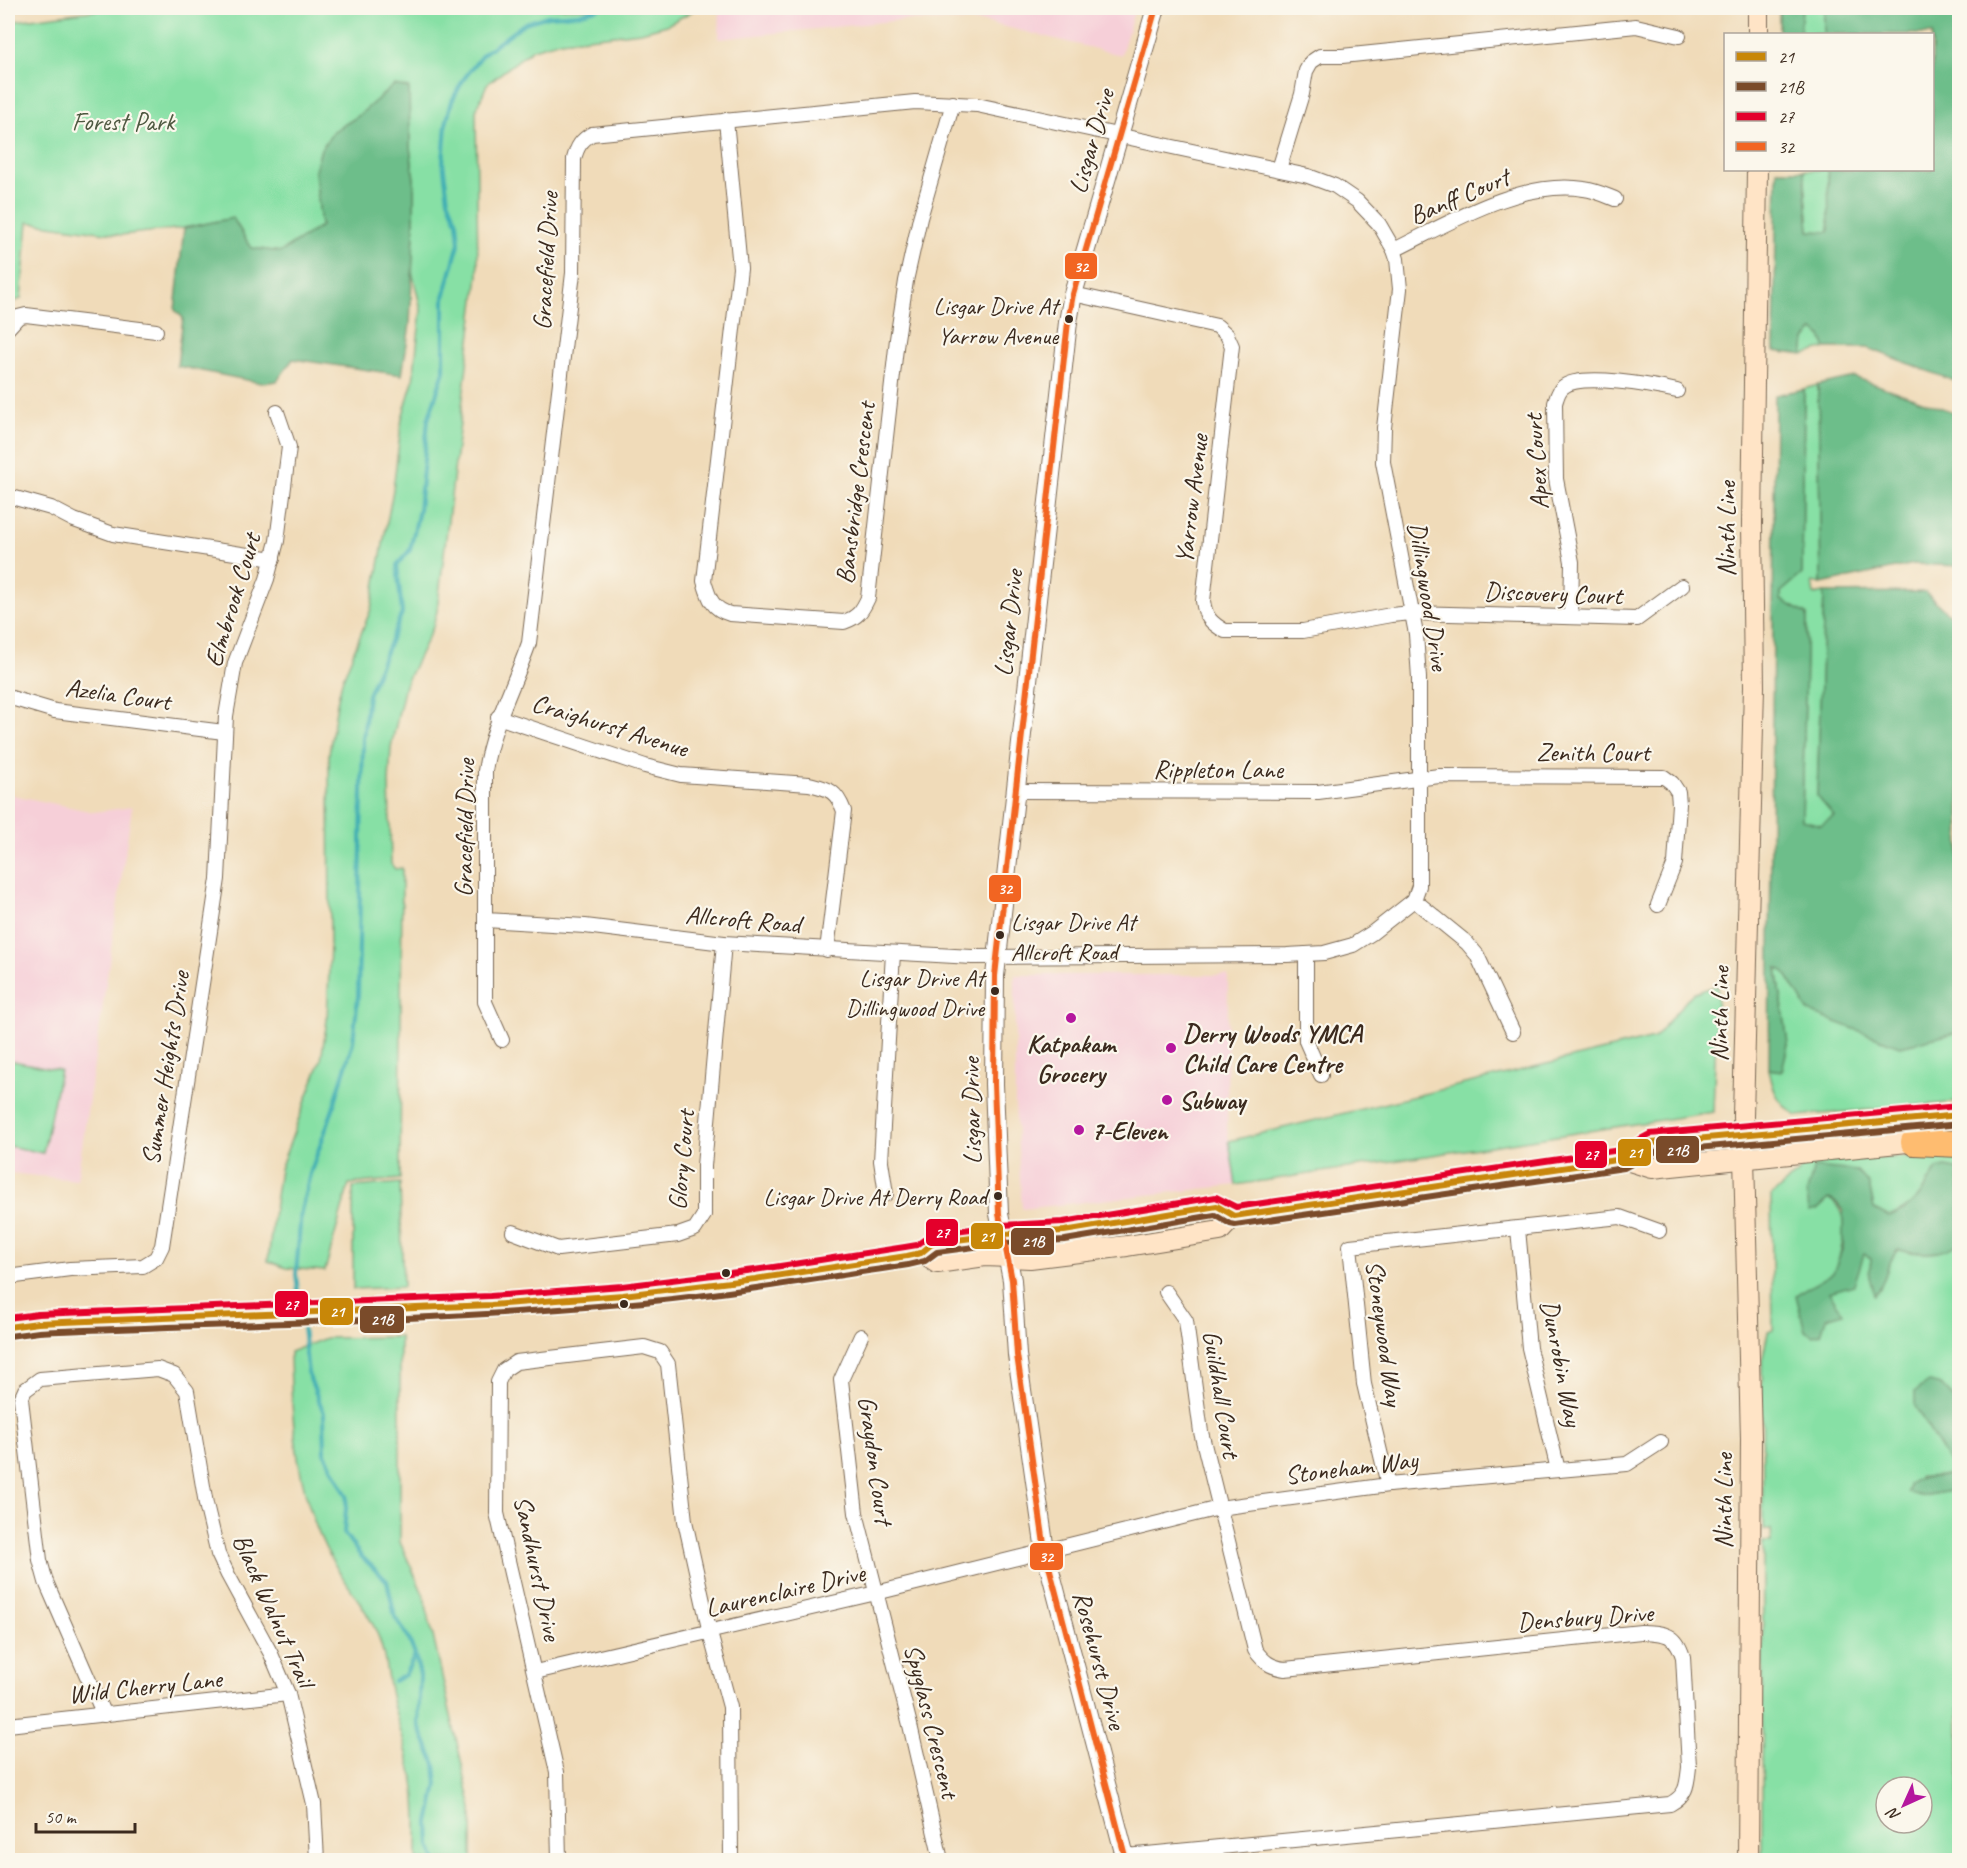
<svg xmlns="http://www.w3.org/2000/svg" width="1967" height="1868" viewBox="0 0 1967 1868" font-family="Caveat,sans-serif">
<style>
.built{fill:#f6cfd8}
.green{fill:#87e0a5;stroke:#618562;stroke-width:1.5;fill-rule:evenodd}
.forest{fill:#6dbe8a;stroke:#547454;stroke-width:1.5}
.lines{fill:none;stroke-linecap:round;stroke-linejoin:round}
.stream{stroke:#3cadb4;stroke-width:4}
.minor-casing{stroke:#7a6854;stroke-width:16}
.tertiary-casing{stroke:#7a6854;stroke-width:20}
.secondary-casing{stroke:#7a6854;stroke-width:22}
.motorway-casing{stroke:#7a6854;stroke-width:28}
.minor{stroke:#fff;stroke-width:14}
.tertiary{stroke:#fff;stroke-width:18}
.secondary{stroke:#ffe4c6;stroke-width:20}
.motorway{stroke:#febc70;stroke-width:26}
.bus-1-casing{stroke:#fbf7ec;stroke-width:10}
.bus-2-casing{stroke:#fbf7ec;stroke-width:10}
.bus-3-casing{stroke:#fbf7ec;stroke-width:10}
.bus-4-casing{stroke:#fbf7ec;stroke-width:10}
.bus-1{stroke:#c88708;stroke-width:6}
.bus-2{stroke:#7a4b2a;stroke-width:6}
.bus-3{stroke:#e4002b;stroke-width:6}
.bus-4{stroke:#f26522;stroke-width:6}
.bus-dot{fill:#3b2a1e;stroke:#fbf7ec;stroke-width:2}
.poi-dot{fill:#b5179e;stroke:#fbf7ec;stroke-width:2}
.labels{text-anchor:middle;stroke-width:4.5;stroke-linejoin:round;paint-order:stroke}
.bus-label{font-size:24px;fill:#3b2a1e;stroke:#fbf7ec;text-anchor:end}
.park-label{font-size:26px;fill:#4e5840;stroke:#fbf7ec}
.street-label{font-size:26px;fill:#3b2a1e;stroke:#fbf7ec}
.poi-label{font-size:26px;font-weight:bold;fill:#3b2a1e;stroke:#fbf7ec;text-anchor:start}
.line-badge{stroke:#fbf7ec;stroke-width:2}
.badge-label{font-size:16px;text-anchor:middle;font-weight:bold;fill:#fff}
</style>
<rect width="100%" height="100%" fill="#fbf7ec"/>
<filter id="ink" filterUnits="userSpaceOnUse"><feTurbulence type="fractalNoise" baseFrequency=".0167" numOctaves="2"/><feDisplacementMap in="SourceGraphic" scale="12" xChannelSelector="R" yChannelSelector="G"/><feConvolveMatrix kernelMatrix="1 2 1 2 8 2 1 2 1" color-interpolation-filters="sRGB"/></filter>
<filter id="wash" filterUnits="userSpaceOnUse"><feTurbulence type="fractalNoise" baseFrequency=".008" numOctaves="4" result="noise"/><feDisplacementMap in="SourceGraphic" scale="24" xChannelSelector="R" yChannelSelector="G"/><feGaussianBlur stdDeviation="1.35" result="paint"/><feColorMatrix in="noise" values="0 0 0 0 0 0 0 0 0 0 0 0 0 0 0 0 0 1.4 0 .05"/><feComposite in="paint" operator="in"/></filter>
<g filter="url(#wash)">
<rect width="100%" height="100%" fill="#f0dbb9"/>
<g class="built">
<path d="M720 8H1135L1121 55 985 22 903 20 719 39Z"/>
<path d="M8 794 94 812 132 807 77 1180 8 1173Z"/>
<path d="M1015 975H1228L1227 1128 1236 1185 1022 1209 1015 1103Z"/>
</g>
<g class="green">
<path d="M115 8H695L691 12 667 25 641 32 561 41 533 49 487 84 476 111 478 275 437 611 433 627 405 685 391 747 389 782 391 864 395 869 402 868 400 1179 349 1184 325 1271 286 1268 268 1261 273 1217 280 1169 321 1060 327 1020 330 944 329 754 337 703 342 681 371 609 393 490 402 418 413 381 421 310 412 271 414 233V179L410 147 409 89 394 85 357 117 334 131 321 149 315 171 321 226 281 252 251 248 233 218 184 228 121 235 28 222 21 299 10 303 8 300V22Z"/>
<path d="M1802 8H1824V34H1800Z"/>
<path d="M1804 170H1828L1830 232 1809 231Z"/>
<path d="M1814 330 1821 336 1826 348 1803 355 1805 340Z"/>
<path d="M1818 385 1821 584 1812 582 1814 595 1824 593 1817 796 1834 816 1821 825 1802 820 1807 615 1781 600V592L1802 574 1804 389Z"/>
<path d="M1777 967 1784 971 1809 1012 1900 1046 1959 1032V1102L1797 1116C1778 1103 1773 1092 1769 1069L1782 1071 1788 1044Z"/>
<path d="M1718 985 1713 1112 1236 1185 1229 1141 1654 1038 1692 994Z"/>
<path d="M8 1060 60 1070 43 1153 8 1146Z"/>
<path d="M1959 1154V1170L1946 1167 1937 1169C1922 1192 1915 1207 1889 1217L1874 1209 1869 1184 1857 1171 1817 1210 1829 1199C1859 1216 1835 1267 1829 1292L1864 1253 1871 1259 1869 1277 1880 1289 1892 1257 1898 1250C1921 1254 1940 1257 1959 1242V1404L1941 1385 1915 1406 1954 1471 1947 1476 1920 1477 1908 1492 1920 1496 1951 1491 1959 1497V1860H1762L1763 1542H1772L1771 1530H1763L1762 1361 1768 1332 1773 1330 1771 1196 1800 1171 1805 1162ZM1886 1787H1922V1823H1886Z"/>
<path d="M400 1183 403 1287 353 1289V1187Z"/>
<path d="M400 1337V1542L424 1596 472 1809V1860H417C417 1836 418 1812 415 1788 410 1758 399 1729 392 1700 387 1679 386 1658 379 1638 368 1610 347 1586 332 1560 297 1500 291 1420 290 1352L326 1338Z"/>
</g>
<g class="forest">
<path d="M1779 8H1802L1800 34H1779Z"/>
<path d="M1824 8H1959V383L1868 348H1826L1821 336 1814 330 1805 340 1803 355 1774 351 1777 170H1804L1809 231 1829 232 1828 170H1932V34H1824Z"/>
<path d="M394 85 409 88 410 147 414 180V232L410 324 402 375 293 359 277 381 261 383 177 366 183 318 175 310 184 228 233 218 251 248 281 252 321 226 315 171 321 149 334 131 357 117Z"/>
<path d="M1854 377 1959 414V566L1914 564 1821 584 1818 385Z"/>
<path d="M1804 389 1802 574 1781 592V600L1807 614 1802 820 1821 825 1834 816 1817 796 1824 593 1925 592 1959 624 1960 1032 1900 1046 1809 1012 1784 971 1777 968 1788 1044 1782 1071 1769 1069 1775 395Z"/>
<path d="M1814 1167 1857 1171 1869 1184 1874 1209 1889 1217C1915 1207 1923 1192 1937 1169L1946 1167 1959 1170 1960 1242C1940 1257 1921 1253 1898 1250 1885 1263 1887 1284 1874 1295L1869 1277 1871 1259 1864 1254 1854 1285 1829 1292 1843 1313 1826 1318 1821 1334 1813 1336 1805 1331 1796 1295 1833 1273 1843 1247V1211L1837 1203 1829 1199 1817 1210 1809 1212 1807 1192Z"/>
<path d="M1929 1382 1941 1385 1959 1404V1497L1951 1491 1920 1496 1908 1493 1909 1484C1927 1472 1940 1482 1954 1471L1915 1406V1392Z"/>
</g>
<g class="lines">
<g class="stream">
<path d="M300 1308 296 1274 301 1211 310 1174 332 1112 353 1042 358 996 363 739 368 695 402 613 397 565 410 550 419 510 428 420 444 371V297L459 243 457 222 448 200 443 162 446 124 452 101 463 80 483 54 525 23 548 16 579 14 599 8"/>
<path d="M302 1318 308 1374 324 1413 325 1454 347 1496 344 1533 360 1555 387 1581 395 1617 408 1637 415 1655 420 1675 418 1724 435 1764 437 1785 429 1823 430 1846 436 1860"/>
<path d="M394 1681 405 1675 415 1655"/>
</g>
</g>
</g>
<g filter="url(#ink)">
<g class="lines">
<defs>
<g id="minor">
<path d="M726 120 740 268 704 581C709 598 712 609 730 614L844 622C858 617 862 611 868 598L897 339 906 281 920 218 953 103"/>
<path d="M1279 169 1302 94 1306 71 1311 62 1320 56H1342L1636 26 1679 36"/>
<path d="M1394 250C1449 223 1521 179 1584 189 1594 190 1605 195 1615 199"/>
<path d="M1073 294 1217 326 1227 335 1232 346 1203 601C1205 617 1211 623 1225 631H1303L1391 615 1412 613 1637 619 1682 586"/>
<path d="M8 328 18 317 26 315 156 331"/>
<path d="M8 496 51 508 74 520 113 534 273 559"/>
<path d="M1571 616 1572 562 1556 479 1555 403C1557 397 1558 391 1563 387 1580 372 1655 386 1677 391"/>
<path d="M8 697 55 711 224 732"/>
<path d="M498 717 645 766 681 775 809 784C829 789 836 790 844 811L827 950"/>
<path d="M1015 791 1318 792 1439 776 1664 777 1672 783 1678 792 1679 804 1675 863 1658 905"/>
<path d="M1414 900 1467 943 1477 955 1513 1032"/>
<path d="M486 920 585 926 724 943 972 957 1287 955 1324 953 1353 945 1372 933 1414 900 1419 886V678L1416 634 1383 462 1384 428 1400 289 1397 259 1394 250 1379 224 1357 201 1335 186 1308 176 977 105 915 102 592 134C581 140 577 147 574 159L573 273 529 643C514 686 492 725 485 771V1002L502 1040"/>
<path d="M1306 954V1041L1321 1075"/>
<path d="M886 1194 881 1161 893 953"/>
<path d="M1518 1229 1529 1348 1558 1470"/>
<path d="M513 1232 558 1249 678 1235 695 1229 704 1215V1166L724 943"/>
<path d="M8 1277 70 1269 143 1266 156 1258 162 1246 218 879 226 716 235 663 267 579 277 541 289 447 277 412"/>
<path d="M861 1336 841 1380 856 1513 910 1725 941 1860"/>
<path d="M1388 1485 1364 1384 1350 1246 1620 1217 1659 1231"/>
<path d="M535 1672 876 1593 1219 1508 1388 1485 1627 1464 1661 1442"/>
<path d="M104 1715 46 1582 40 1560 21 1399 25 1390 40 1379 158 1369 174 1375 187 1391 206 1504 218 1554 228 1575 271 1654 288 1694 314 1804 317 1860"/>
<path d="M8 1725 288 1694"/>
<path d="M1126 1856 1670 1804C1687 1795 1687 1785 1689 1767L1683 1657C1676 1633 1664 1633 1641 1632L1285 1669C1270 1667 1264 1662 1255 1650L1201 1432 1186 1321 1166 1292"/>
<path d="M559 1860 557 1772 497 1513 498 1382 504 1370 516 1362 644 1347 660 1352 668 1364 685 1521 710 1633 730 1707 731 1860"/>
</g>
<path id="tertiary" d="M1126 1860 1045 1551 1017 1355 1012 1280 999 1214 994 1084 995 976 1068 322 1073 294 1156 8"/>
<g id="secondary">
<path d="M1758 34V8"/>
<path d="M1623 1159 1652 1168 1927 1140"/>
<path d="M921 1253 937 1263 985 1256 1030 1258 1127 1246 1220 1231 1234 1216"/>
<path d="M8 1327 38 1323 491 1305 623 1295 755 1279 907 1256 921 1253 933 1243 1003 1234 1064 1231 1217 1206 1234 1216 1623 1159 1651 1143 1960 1115"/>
<path d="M1748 1860 1751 1439 1743 1116 1754 687 1752 524 1757 170"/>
</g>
<path id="motorway" d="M1914 1142 1960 1144"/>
</defs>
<use href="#minor" class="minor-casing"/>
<use href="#tertiary" class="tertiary-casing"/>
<use href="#secondary" class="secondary-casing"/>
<use href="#motorway" class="motorway-casing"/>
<use href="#minor" class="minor"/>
<use href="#tertiary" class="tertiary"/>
<use href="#secondary" class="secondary"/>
<use href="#motorway" class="motorway"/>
<defs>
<path id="bus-1" d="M8 1327 38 1323 491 1305 623 1295 755 1279 907 1256 921 1253 933 1243 1003 1234 1064 1231 1217 1206 1234 1216 1623 1159 1651 1143 1960 1115"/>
<path id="bus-2" d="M9 1336 39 1332C233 1324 428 1321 622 1304 718 1296 813 1279 908 1265L925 1261 937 1252 1004 1243 1065 1240 1215 1215 1230 1224 1235 1225 1624 1168 1654 1152 1960 1124"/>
<path id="bus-3" d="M8 1318 38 1314 490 1296 622 1286 754 1270 905 1247 917 1245 932 1234 1002 1225 1063 1222 1216 1197 1236 1207 1620 1150 1650 1134 1959 1106"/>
<path id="bus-4" d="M1126 1860 1045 1551 1017 1355 1012 1280 999 1214 994 1084 995 976 1068 322 1073 294 1156 8"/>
</defs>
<use href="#bus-1" class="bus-1-casing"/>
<use href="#bus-2" class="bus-2-casing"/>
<use href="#bus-3" class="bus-3-casing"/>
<use href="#bus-4" class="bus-4-casing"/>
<use href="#bus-1" class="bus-1"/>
<use href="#bus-2" class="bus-2"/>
<use href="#bus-3" class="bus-3"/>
<use href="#bus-4" class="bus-4"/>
</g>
</g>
<g class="bus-dot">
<circle cx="1069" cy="319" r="5"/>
<circle cx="1000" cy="935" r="5"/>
<circle cx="995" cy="991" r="5"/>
<circle cx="998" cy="1196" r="5"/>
<circle cx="726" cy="1273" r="5"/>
<circle cx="624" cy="1304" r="5"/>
</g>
<g class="poi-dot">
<circle cx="1071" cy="1018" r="6"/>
<circle cx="1171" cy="1048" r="6"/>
<circle cx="1167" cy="1100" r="6"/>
<circle cx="1079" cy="1130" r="6"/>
</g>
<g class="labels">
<g class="bus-label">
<text x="1058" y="314">Lisgar Drive At<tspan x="1058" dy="30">Yarrow Avenue</tspan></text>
<text x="1011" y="930" text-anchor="start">Lisgar Drive At<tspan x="1011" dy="30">Allcroft Road</tspan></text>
<text x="984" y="986">Lisgar Drive At<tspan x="984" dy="30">Dillingwood Drive</tspan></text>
<text x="987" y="1205">Lisgar Drive At Derry Road</text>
</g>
<g class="park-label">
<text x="123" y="130">Forest Park</text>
</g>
<g class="street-label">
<text transform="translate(1091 141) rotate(-74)" y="9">Lisgar Drive</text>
<text transform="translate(1459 196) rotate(-23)" y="9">Banff Court</text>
<text transform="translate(545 261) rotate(-87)" y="9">Gracefield Drive</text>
<text transform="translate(1536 462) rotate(-94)" y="9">Apex Court</text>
<text transform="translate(855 493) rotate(-83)" y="9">Bansbridge Crescent</text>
<text transform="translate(1191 499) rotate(-83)" y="9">Yarrow Avenue</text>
<text transform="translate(1726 529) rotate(-90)" y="9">Ninth Line</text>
<text transform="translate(1553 593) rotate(2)" y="9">Discovery Court</text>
<text transform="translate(1429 596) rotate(81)" y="9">Dillingwood Drive</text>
<text transform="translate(232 600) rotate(-73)" y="9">Elmbrook Court</text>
<text transform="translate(1008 623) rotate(-84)" y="9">Lisgar Drive</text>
<text transform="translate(118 694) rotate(8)" y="9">Azelia Court</text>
<text transform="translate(610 725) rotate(17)" y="9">Craighurst Avenue</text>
<text x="1593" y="761">Zenith Court</text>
<text x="1218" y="778">Rippleton Lane</text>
<text transform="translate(464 828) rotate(-89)" y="9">Gracefield Drive</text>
<text transform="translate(743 919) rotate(5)" y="9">Allcroft Road</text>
<text transform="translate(1719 1014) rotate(-89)" y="9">Ninth Line</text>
<text transform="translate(165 1068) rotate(-81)" y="9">Summer Heights Drive</text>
<text transform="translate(971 1111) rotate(-91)" y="9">Lisgar Drive</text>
<text transform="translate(681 1160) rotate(-85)" y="9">Glory Court</text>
<text transform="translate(1385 1333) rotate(82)" y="9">Stoneywood Way</text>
<text transform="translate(1562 1363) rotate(79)" y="9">Dunrobin Way</text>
<text transform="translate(1222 1394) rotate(81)" y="9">Guildhall Court</text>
<text transform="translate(876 1460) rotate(82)" y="9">Graydon Court</text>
<text transform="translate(1351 1467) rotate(-7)" y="9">Stoneham Way</text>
<text transform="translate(1723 1501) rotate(-90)" y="9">Ninth Line</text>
<text transform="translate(538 1568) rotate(78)" y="9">Sandhurst Drive</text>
<text transform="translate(785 1590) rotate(-13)" y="9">Laurenclaire Drive</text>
<text transform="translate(274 1610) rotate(66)" y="9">Black Walnut Trail</text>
<text transform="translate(1585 1617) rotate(-4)" y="9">Densbury Drive</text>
<text transform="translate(1100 1660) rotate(75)" y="9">Rosehurst Drive</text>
<text transform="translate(145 1686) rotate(-6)" y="9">Wild Cherry Lane</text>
<text transform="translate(932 1721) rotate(76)" y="9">Spyglass Crescent</text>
</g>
<g class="poi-label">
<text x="1183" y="1042">Derry Woods YMCA<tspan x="1183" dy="30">Child Care Centre</tspan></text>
<text x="1071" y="1052" text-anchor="middle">Katpakam<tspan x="1071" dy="30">Grocery</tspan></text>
<text x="1179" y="1109">Subway</text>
<text x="1091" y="1139">7-Eleven</text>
</g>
</g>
<g class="line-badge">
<rect x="1064" y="252" width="34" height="28" rx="6" fill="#f26522"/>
<rect x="988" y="874" width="34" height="29" rx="6" fill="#f26522"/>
<rect x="1655" y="1135" width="45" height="29" rx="6" fill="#7a4b2a"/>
<rect x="1617" y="1138" width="35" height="29" rx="6" fill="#c88708"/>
<rect x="1574" y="1140" width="34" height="29" rx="6" fill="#e4002b"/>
<rect x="925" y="1218" width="34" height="29" rx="6" fill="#e4002b"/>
<rect x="970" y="1222" width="34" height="28" rx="6" fill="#c88708"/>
<rect x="1010" y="1227" width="45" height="29" rx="6" fill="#7a4b2a"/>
<rect x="274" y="1290" width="35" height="28" rx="6" fill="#e4002b"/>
<rect x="319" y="1297" width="35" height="29" rx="6" fill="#c88708"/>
<rect x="359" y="1305" width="46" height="29" rx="6" fill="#7a4b2a"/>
<rect x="1029" y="1542" width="35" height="29" rx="6" fill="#f26522"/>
</g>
<g class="badge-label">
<text x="1081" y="272">32</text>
<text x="1005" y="894">32</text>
<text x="1677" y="1156">21B</text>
<text x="1635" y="1158">21</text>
<text x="1591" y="1160">27</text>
<text x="942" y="1238">27</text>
<text x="987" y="1242">21</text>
<text x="1033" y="1247">21B</text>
<text x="291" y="1310">27</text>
<text x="337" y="1317">21</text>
<text x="382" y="1325">21B</text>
<text x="1046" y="1562">32</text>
</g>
<rect width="1967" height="1868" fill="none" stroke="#fbf7ec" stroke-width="30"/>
<rect x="1724" y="33" width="210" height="138" fill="#fbf7ec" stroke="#aea59a" stroke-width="1.5"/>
<rect x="1736" y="52" width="30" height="9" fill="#c88708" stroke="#aea59a" stroke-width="1.5"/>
<text x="1778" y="63" font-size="18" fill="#3b2a1e">21</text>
<rect x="1736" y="82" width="30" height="9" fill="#7a4b2a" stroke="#aea59a" stroke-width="1.5"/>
<text x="1778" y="93" font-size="18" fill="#3b2a1e">21B</text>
<rect x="1736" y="112" width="30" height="9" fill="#e4002b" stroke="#aea59a" stroke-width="1.5"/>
<text x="1778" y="123" font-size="18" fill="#3b2a1e">27</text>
<rect x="1736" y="142" width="30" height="9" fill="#f26522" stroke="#aea59a" stroke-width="1.5"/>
<text x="1778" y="153" font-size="18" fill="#3b2a1e">32</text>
<g transform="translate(1904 1805) rotate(225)"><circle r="28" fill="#fbf7ec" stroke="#aea59a" stroke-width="1.5"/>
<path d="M0-4.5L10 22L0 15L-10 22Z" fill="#b5179e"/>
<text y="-9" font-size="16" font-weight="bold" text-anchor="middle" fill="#3b2a1e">N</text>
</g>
<path d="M36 1823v9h99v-9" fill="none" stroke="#3b2a1e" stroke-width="3"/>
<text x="45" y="1823" font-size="18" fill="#3b2a1e" stroke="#fbf7ec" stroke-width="4.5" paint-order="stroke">50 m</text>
</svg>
